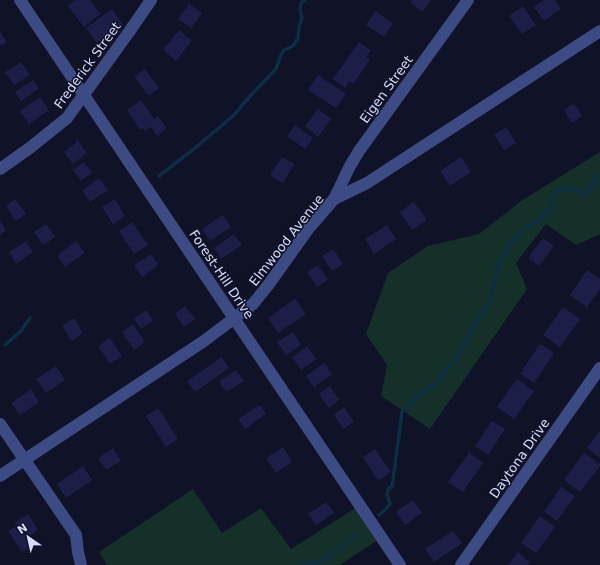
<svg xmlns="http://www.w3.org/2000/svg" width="600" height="565" viewBox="0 0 600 565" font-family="'DejaVu Sans',sans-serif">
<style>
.green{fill:#143029}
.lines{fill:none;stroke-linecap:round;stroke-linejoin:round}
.stream{stroke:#0c2e44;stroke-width:3.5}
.building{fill:#1d1e47}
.minor{stroke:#3d4b84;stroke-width:12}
.labels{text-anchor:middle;stroke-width:3;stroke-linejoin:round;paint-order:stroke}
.street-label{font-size:13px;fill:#d7dcfe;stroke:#101227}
</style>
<rect width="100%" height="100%" fill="#101227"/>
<g class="green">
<path d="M600 152V234L576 245 546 224 516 263 527 289 430 429 381 396 387 365 366 334 388 273 428 246 479 234 521 201Z"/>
<path d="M193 489 222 533 261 508 291 549 360 505 382 537 340 565H107L99 552Z"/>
</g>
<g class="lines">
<g class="stream">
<path d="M159 176 195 148 233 116 251 95 276 69 280 57 284 50 293 46 298 38 299 27 302 18 300 10 301 3 305 0"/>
<path d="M5 345 21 331 30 318"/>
<path d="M379 515 385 510 390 504 387 494 389 488 392 487 402 412 415 399 437 383 446 370 456 359 478 319 490 302 497 268 509 245 522 231 539 220 550 209 553 194 566 187 584 193 591 189 595 179 600 175"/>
<path d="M301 565 318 562 331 556 357 534"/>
</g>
</g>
<g class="building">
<path d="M75 0H90L100 14 84 27 68 6Z"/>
<path d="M412 0H431L422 12 410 2Z"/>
<path d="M544 0H555L561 9 544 21 534 7Z"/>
<path d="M189 4 202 13 191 28 178 19Z"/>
<path d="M523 6 536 25 522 34 509 16Z"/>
<path d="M112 9 123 25 97 43 86 28Z"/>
<path d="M375 11 393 23 384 37 366 25Z"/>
<path d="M179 30 192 40 176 61 163 50Z"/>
<path d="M0 31 7 42 0 46Z"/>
<path d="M359 42 371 50 366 57 370 60 353 84 349 81 345 88 333 79Z"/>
<path d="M21 62 30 75 14 85 5 72Z"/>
<path d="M145 69 159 88 149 96 134 76Z"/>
<path d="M318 75 346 94 336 108 308 90Z"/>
<path d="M33 80 39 89 21 101 15 92Z"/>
<path d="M40 97 49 110 29 124 20 111Z"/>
<path d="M141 100 154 119 158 116 167 129 157 136 151 127 145 131 143 128 140 130 127 110Z"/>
<path d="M574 103 582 116 572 123 564 110Z"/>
<path d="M318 109 331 119 318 137 305 126Z"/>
<path d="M295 125 313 138 305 149 287 136Z"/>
<path d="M506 127 516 143 504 150 494 135Z"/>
<path d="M78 141 87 153 73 164 64 152Z"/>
<path d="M282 157 294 164 283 183 270 175Z"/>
<path d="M461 157 471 172 450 186 440 171Z"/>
<path d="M84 162 92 173 81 181 73 170Z"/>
<path d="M99 178 108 190 90 202 82 190Z"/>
<path d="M15 199 26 214 16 221 6 206Z"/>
<path d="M115 199 125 216 113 224 102 207Z"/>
<path d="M414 202 427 220 412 230 400 212Z"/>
<path d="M223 215 231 227 210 241 202 229Z"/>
<path d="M0 221 6 230 0 235Z"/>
<path d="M132 222 148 245 134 254 119 231Z"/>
<path d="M46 224 55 237 43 245 34 232Z"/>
<path d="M387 225 396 239 374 254 365 239Z"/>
<path d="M234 234 242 245 221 259 214 248Z"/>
<path d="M543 238 554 246 539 266 528 258Z"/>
<path d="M26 241 33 252 16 264 9 252Z"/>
<path d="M76 241 85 253 65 267 57 255Z"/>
<path d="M333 249 343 264 332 271 322 256Z"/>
<path d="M151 254 159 265 142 277 134 265Z"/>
<path d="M318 265 328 280 317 287 307 272Z"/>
<path d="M587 270 600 279V289L587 307 570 295Z"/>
<path d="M295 299 306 314 278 333 268 318Z"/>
<path d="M185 306 195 319 184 327 175 314Z"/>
<path d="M563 307 580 319 560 347 543 335Z"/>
<path d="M146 310 153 321 141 329 134 319Z"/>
<path d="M74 318 83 333 72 341 62 326Z"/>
<path d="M133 324 145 342 134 350 122 332Z"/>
<path d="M293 332 301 345 286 355 277 342Z"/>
<path d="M110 338 122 356 110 364 98 346Z"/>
<path d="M540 344 554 353 534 383 520 374Z"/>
<path d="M307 346 316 359 301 370 292 357Z"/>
<path d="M222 357 229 368 195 392 187 381Z"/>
<path d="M324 363 332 374 314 387 306 376Z"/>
<path d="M56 366 65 380 46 393 36 379Z"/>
<path d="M236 370 244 381 226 392 219 381Z"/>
<path d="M517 379 534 391 514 419 497 407Z"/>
<path d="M330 386 339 400 329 408 319 394Z"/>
<path d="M31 389 39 402 20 415 11 403Z"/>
<path d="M260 405 266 414 245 429 238 419Z"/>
<path d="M344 407 354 422 343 429 334 415Z"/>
<path d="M158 408 178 439 166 447 146 416Z"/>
<path d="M492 421 505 429 488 455 475 446Z"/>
<path d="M600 430V458L587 448Z"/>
<path d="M283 447 292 462 276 473 266 458Z"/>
<path d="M113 448 121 461 106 470 98 458Z"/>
<path d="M375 449 391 472 378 481 363 457Z"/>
<path d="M469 453 483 463 463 492 448 482Z"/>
<path d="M584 453 600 464V466L580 492 564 480Z"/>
<path d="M83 466 92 480 66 498 57 484Z"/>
<path d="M561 487 575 496 557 521 544 512Z"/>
<path d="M413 500 422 513 405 525 396 512Z"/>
<path d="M326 502 334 513 316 525 308 514Z"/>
<path d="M28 514 38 530 29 537 34 545 22 552 8 531 17 526 15 522Z"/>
<path d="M540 516 555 527 536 553 521 543Z"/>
<path d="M453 531 462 543 434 562 425 549Z"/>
<path d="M518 552 530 562 528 565H508Z"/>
</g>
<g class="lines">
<g class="minor">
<path d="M20 0 400 565"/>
<path d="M0 169 31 147 67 118 129 32 151 0"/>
<path d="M334 199 350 166 359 151 468 0"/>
<path d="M0 424 76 535 78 552 81 565"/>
<path d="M0 476 204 341 253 304 269 284 309 228 334 199 367 183 600 31"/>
<path d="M461 565 600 368"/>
</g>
</g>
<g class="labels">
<g class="street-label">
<text transform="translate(87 65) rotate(-54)" y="5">Frederick Street</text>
<text transform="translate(386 89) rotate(-54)" y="5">Eigen Street</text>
<text transform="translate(286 240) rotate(-52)" y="5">Elmwood Avenue</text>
<text transform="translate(222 274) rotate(56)" y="5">Forest-Hill Drive</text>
<text transform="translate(519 458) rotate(-55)" y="5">Daytona Drive</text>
</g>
</g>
<g transform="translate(28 537) rotate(326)" stroke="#101227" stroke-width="3" paint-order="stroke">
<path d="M0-3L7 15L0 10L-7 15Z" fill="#d7dcfe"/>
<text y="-6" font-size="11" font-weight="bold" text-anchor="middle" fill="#d7dcfe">N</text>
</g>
</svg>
